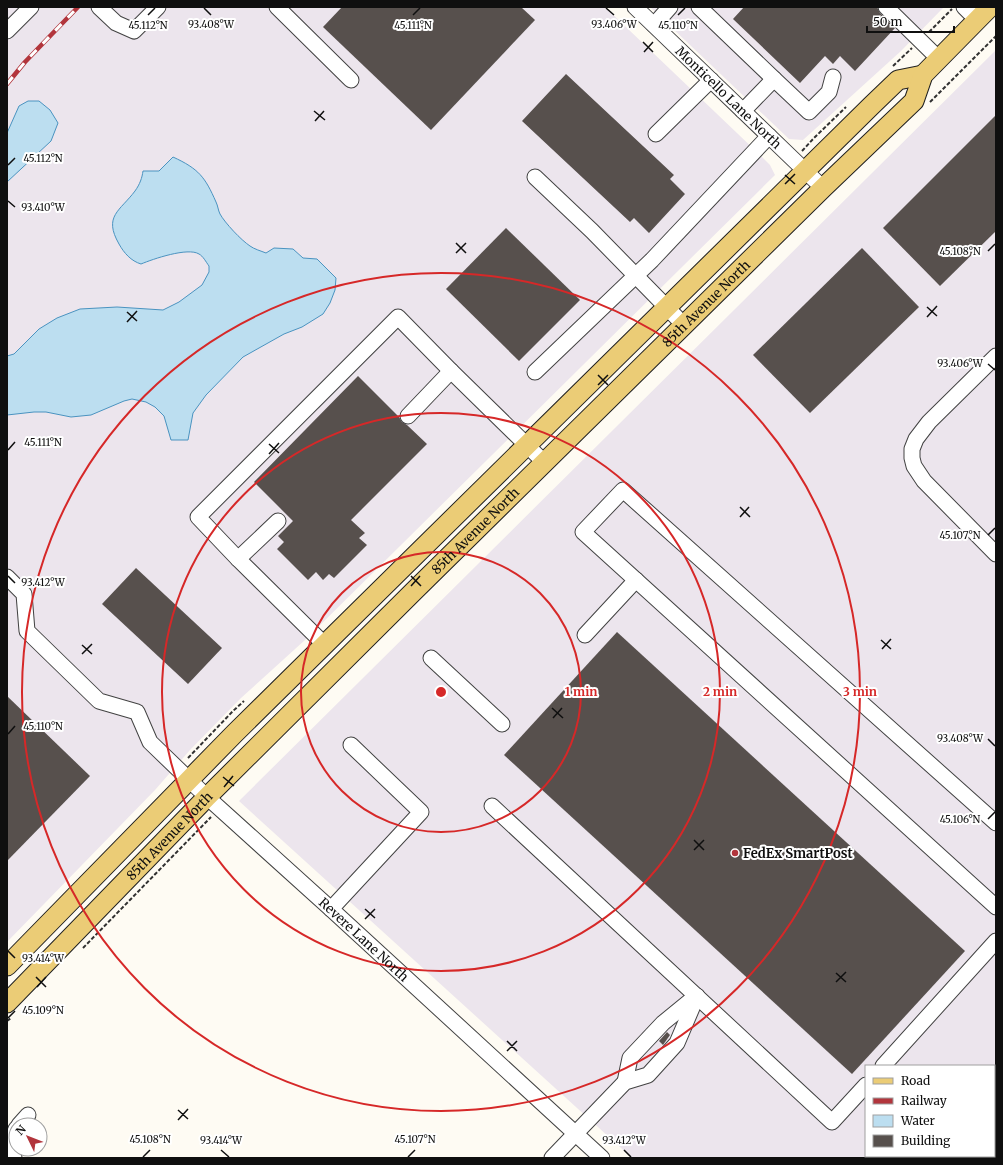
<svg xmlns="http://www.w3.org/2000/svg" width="1003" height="1165" viewBox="0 0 1003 1165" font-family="Merriweather,serif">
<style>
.industrial{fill:#ece5ed;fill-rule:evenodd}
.water{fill:#bcdef0;stroke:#4a93c0}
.building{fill:#57504d}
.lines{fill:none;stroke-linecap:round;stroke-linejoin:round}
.minor-casing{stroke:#424242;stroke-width:17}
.major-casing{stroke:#202020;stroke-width:21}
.path{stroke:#313131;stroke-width:2;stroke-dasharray:4 2;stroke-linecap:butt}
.minor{stroke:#fff;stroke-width:15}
.major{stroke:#ebcc76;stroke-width:19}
.rail-casing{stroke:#b2353c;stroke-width:4.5}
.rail{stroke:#fff;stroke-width:3;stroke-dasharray:9;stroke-linecap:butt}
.ticks{fill:none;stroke:#0f0f0f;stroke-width:1.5}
.ring{fill:none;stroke:#d62828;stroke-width:2}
.poi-dot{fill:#b2353c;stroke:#fff;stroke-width:1.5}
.labels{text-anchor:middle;stroke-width:4;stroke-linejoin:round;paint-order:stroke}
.street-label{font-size:13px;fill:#0f0f0f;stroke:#fff}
.poi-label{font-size:13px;font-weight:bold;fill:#0f0f0f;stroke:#fff;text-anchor:start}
.ticks-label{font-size:10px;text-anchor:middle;fill:#0f0f0f;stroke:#fff;stroke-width:4;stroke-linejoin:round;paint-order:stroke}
.centre{fill:#d62828;stroke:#fff;stroke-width:2}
.ring-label{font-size:12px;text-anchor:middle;font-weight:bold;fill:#d62828;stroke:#fff;stroke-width:4;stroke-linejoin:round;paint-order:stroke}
</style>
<rect width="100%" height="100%" fill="#fefbf3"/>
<g class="industrial">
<path d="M7 7H605L760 155 770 165 775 175 305 640 241 698 190 750 155 790 7 942Z"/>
<path d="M650 7H944L901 51 803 140 789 139Z"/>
<path d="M996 50V1158H632L239 801ZM866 1066H994V1156H866Z"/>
</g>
<g class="water">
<path d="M28 101H39L50 110 58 123 51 141 7 182V133L19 106Z"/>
<path d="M173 157C199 169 205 177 216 202 218 206 218 210 220 214 225 223 241 240 250 246 254 249 261 251 266 253L274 248 293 249 303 258 317 259 336 278 335 290 330 303 323 314 302 327 284 334 243 357 206 395 193 413 188 440H171L164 416 155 407 146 402 132 399 124 401 91 415 71 417 46 412H34L7 415V356L14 354 39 329 57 318 80 309 117 307 163 310 179 302 202 285 209 272V266C206 262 203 256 199 254 188 247 153 259 141 264 131 261 124 253 119 244 103 216 120 211 135 191 140 184 142 178 143 171H159Z"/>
</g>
<g class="building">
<path d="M342 7H521L535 20 431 130 323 27Z"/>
<path d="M744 7H877L880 13 895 28 855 71 840 56 833 64 825 56 800 83 733 19Z"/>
<path d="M566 74 674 175 670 179 685 194 649 233 634 218 630 222 522 121Z"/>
<path d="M996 115V231L940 286 883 228Z"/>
<path d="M506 228 580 300 519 361 446 289Z"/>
<path d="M862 248 919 307 810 413 753 355Z"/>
<path d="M358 376 399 417 402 422 407 425 427 444 351 520 365 533 359 538 367 545 334 578 329 574 323 580 316 572 308 580 277 549 284 542 278 536 293 521 254 482Z"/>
<path d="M136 568 222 648 188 684 102 604Z"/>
<path d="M617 632 965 951 852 1074 504 755Z"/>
<path d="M7 696 90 776 7 861Z"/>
<path d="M667 1032 670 1035 663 1045 659 1041Z"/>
</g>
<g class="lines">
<defs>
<g id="minor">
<path d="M99 7 116 23 134 31 158 7"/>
<path d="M277 7 351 80"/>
<path id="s1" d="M635 7 823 188"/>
<path d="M699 7 774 79"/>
<path d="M886 7 939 59"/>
<path d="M964 7 977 20"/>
<path d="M654 25 670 7"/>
<path d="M7 31 31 7"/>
<path d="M743 111 774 79 809 112 829 92 833 77"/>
<path d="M656 134 711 80"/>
<path d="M535 177 592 231 684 325"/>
<path d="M996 356 929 422 916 439 912 449V458L914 466 924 481 996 554"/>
<path d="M535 372 652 260 769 136"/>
<path d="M408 416 451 371"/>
<path d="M238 559 278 521"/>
<path id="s2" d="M7 577 24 594 27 631 99 701 137 712 150 742 207 797 331 909 602 1158"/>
<path d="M585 635 636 580"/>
<path d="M324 644 238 559 198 517 398 317 451 371 545 463"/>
<path d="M431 658 502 724"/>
<path d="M492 806 832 1122 866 1085"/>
<path d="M996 823 623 490 583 532 996 907"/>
<path d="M331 909 421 812 351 745"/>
<path d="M883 1066 996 941"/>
<path d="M625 1082 630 1058 663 1023 696 996"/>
<path d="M19 1125 28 1115"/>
<path d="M950 1156 952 1158"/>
<path d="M14 1158C9 1149 12 1138 16 1129"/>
<path d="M552 1158 625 1082 648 1075 677 1043 697 996"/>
<path d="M896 1158 898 1156"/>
</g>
<g id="major">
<path d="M7 966 235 733 871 106 898 80 923 75"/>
<path id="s3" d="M7 1003 207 797 413 592 823 188 914 101 923 75 990 7"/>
</g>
</defs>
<use href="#minor" class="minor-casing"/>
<use href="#major" class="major-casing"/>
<g class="path">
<path d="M929 32 952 9"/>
<path d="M893 66 912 48"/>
<path d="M930 102 996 36"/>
<path d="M802 151 814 138 846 107"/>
<path d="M188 758 233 711 244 701"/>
<path d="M83 948 211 817"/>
<path d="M7 1021 11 1018"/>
</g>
<use href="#minor" class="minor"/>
<use href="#major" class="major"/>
<defs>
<path id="rail" d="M7 84 25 62 78 7"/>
</defs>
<use href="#rail" class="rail-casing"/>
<use href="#rail" class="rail"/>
</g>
<path class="ticks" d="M204 8 211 15M606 8 614 15M148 15 155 8M413 15 420 8M678 15 685 8M643 42 653 52M644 52 653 42M314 111 325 120M315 121 324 111M8 165 15 158M785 175 795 184M785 184 795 174M8 201 15 207M456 243 466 253M988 251 995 244M456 253 466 243M927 307 937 316M127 312 137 321M927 317 937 306M127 322 137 311M988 364 995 370M598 375 608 385M598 385 608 375M269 444 279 453M8 450 15 442M269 454 279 443M740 507 750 517M740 517 749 507M988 535 995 528M8 576 15 583M411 576 421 586M411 586 420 576M881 640 891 649M82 645 92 654M882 649 891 639M82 654 92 644M552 708 563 718M553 718 562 708M8 734 15 726M988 739 995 746M223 777 234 786M224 787 233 776M988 819 995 812M694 840 704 850M694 850 704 840M365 909 375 918M365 919 375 909M8 951 15 958M836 973 846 982M36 977 46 987M836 982 846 972M37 987 46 977M8 1018 15 1011M507 1041 517 1051M507 1051 517 1041M178 1110 188 1119M178 1120 188 1109M221 1150 229 1157M624 1150 631 1157M143 1157 150 1150M408 1157 415 1150"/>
<g class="ring">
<circle cx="441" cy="692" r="140"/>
<circle cx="441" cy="692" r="279"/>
<circle cx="441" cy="692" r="419"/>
</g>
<circle class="poi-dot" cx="735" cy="853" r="4"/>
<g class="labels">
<g class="street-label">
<text dy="5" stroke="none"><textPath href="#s1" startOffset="130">Monticello Lane North</textPath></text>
<text dy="5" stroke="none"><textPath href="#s3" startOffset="989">85th Avenue North</textPath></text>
<text dy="5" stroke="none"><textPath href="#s3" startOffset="665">85th Avenue North</textPath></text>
<text dy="5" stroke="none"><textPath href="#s3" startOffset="233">85th Avenue North</textPath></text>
<text dy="5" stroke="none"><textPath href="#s2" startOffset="525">Revere Lane North</textPath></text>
</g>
<g class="poi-label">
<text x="743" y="858">FedEx SmartPost</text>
</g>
</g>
<g class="ticks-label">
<text x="211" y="28">93.408°W</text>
<text x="614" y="28">93.406°W</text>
<text x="148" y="29">45.112°N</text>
<text x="413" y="29">45.111°N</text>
<text x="678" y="29">45.110°N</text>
<text x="43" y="162">45.112°N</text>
<text x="43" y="211">93.410°W</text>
<text x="960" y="255">45.108°N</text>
<text x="960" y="367">93.406°W</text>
<text x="43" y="446">45.111°N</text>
<text x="960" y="539">45.107°N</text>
<text x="43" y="586">93.412°W</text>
<text x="43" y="730">45.110°N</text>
<text x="960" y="742">93.408°W</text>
<text x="960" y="823">45.106°N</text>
<text x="43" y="962">93.414°W</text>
<text x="43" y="1014">45.109°N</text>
<text x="150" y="1143">45.108°N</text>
<text x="415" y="1143">45.107°N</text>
<text x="221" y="1144">93.414°W</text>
<text x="624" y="1144">93.412°W</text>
</g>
<circle cx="441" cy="692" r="6" class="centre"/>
<g class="ring-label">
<text x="581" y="696">1 min</text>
<text x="720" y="696">2 min</text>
<text x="860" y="696">3 min</text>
</g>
<rect width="1003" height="1165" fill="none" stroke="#0f0f0f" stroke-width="16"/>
<rect x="865" y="1065" width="130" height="92" fill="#ffffff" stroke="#9f9f9f"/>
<rect x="873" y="1078" width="20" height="6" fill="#ebcc76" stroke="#9f9f9f"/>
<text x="901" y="1085" font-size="12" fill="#0f0f0f">Road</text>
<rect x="873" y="1098" width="20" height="6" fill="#b2353c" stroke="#9f9f9f"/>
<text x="901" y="1105" font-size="12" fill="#0f0f0f">Railway</text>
<rect x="873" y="1115" width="20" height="12" fill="#bcdef0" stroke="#9f9f9f"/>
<text x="901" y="1125" font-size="12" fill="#0f0f0f">Water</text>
<rect x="873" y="1135" width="20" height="12" fill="#57504d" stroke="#9f9f9f"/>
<text x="901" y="1145" font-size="12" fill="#0f0f0f">Building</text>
<g transform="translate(28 1137) rotate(313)"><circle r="19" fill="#ffffff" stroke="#9f9f9f"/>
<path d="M0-3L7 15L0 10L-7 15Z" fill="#b2353c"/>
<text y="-6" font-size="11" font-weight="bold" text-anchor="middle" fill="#0f0f0f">N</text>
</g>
<path d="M867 26v6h87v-6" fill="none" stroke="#0f0f0f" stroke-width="2"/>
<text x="873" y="26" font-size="12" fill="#0f0f0f" stroke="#ffffff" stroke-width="3" paint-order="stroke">50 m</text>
</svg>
